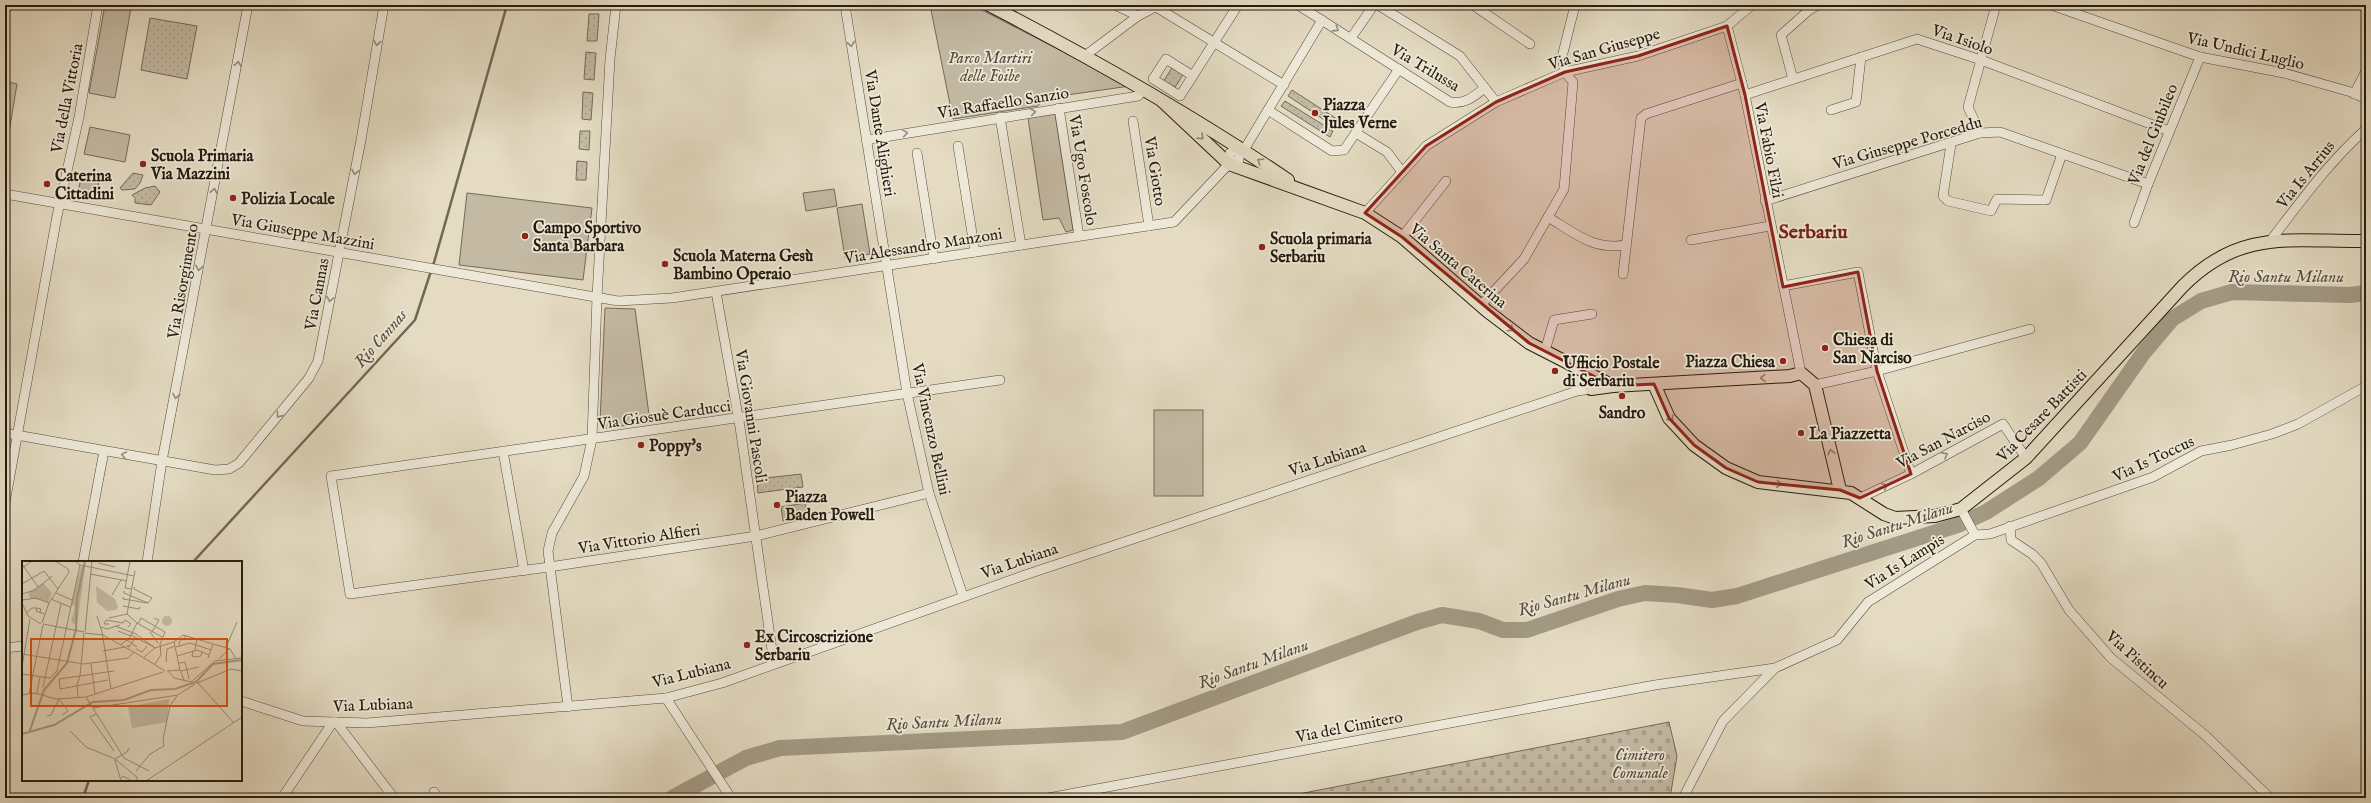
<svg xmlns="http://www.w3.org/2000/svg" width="2371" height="803" viewBox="0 0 2371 803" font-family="'IM FELL English',serif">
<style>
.grass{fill:url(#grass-dots);stroke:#746a5a}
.cemetery{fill:url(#cemetery-stones);stroke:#746a5a}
.green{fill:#c4baa4;stroke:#746a5a}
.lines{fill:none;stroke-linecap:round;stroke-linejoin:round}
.stream{stroke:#716756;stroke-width:2.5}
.river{stroke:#a39a85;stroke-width:16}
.minor-casing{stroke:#554b3c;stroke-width:10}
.major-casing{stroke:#251b0f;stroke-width:14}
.minor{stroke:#ede8d7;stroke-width:9}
.major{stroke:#e4dbc2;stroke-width:12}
.oneway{stroke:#938c7d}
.oneway2{stroke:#8e8571}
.marked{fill:#8f2418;fill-opacity:0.2;stroke:#8f2418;stroke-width:3;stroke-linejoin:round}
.poi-dot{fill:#8f2418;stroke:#ede8d7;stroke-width:1.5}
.labels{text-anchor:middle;stroke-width:3.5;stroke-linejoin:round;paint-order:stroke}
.street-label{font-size:16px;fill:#251b0f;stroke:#ede8d7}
.park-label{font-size:16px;font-style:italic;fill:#554b3c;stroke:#ede8d7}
.poi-label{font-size:16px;font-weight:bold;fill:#251b0f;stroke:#ede8d7;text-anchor:start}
.water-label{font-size:17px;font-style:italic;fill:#574e3e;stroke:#ede8d7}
.district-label{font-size:20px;font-weight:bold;fill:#7a1f14;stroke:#ede8d7}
.inset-river{fill:none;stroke:#a39a85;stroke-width:2}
.inset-road{fill:none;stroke:#988e7a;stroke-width:1}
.view{fill:#d4530c;fill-opacity:0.15;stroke:#d4530c;stroke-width:2}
.inset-edge{fill:none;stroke:#251b0f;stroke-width:2}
</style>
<defs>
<pattern id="grass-dots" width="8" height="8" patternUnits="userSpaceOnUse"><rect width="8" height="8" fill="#c4baa4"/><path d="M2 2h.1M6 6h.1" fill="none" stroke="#a89f8c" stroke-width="1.8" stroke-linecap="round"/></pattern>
<pattern id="cemetery-stones" width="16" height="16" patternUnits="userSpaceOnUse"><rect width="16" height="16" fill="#c4baa4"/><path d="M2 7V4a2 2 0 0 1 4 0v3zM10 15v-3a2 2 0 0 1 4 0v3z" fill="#a89f8c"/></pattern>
</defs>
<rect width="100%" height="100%" fill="#e4dbc2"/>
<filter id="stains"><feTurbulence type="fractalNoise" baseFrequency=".005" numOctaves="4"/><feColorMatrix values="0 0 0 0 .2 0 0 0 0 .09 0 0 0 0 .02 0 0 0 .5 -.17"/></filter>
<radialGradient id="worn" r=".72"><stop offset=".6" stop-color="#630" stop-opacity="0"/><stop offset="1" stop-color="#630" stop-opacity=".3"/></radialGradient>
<g class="grass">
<path d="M589 14H599L597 41H587Z"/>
<path d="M150 18 197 26 187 79 141 70Z"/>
<path d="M586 52 596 53 594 80 584 79Z"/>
<path d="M1173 66 1184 73 1174 89 1163 82Z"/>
<path d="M1292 90 1340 121 1335 127 1288 96Z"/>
<path d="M583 92 593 93 591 120 582 119Z"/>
<path d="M1285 101 1333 131 1330 137 1281 106Z"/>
<path d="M580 131H590L589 150 579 149Z"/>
<path d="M577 161 587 162 586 180H576Z"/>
<path d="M133 173 143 175 140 183 135 189 122 190 120 188Z"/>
<path d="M155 186 160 192 151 205 135 203V198L132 195 145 188Z"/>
<path d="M801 474 803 487 758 493 757 479Z"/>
<path d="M805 503 807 515 783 521 781 507Z"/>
</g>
<path class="cemetery" d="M1669 722 1677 756 1670 798H1278Z"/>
<g class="green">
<path d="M105 5 131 8 115 98 89 93Z"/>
<path d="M930 5H972L1130 86 1046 98 1038 106 953 119Z"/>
<path d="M5 81 17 84 9 132 5 131Z"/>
<path d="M1055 114 1073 230 1066 232 1059 218 1043 220 1028 118Z"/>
<path d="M90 127 130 135 125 162 84 154Z"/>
<path d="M81 179 99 182 96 195 78 191Z"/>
<path d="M834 189 837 206 806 211 803 193Z"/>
<path d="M467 193 592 208 583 280 459 265Z"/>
<path d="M862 204 870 254 845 258 837 208Z"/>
<path d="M605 308 635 309 650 422 606 428 600 422Z"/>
<rect x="1154" y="410" width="49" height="86"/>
</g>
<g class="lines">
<g class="stream">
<path d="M433 266 507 5"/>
<path d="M193 562 415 320 431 271"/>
<path d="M83 798 89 780"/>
</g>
<path class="river" d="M672 798 746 758 780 748 1122 732 1417 622 1442 615 1479 621 1503 630H1527L1618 599 1645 593 1677 595 1712 600 1737 596 1958 525 1986 512 2039 478 2080 443 2144 352 2172 319 2201 301 2232 292 2350 295 2366 293"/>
<defs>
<g id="minor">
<path d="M845 5 907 393 929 493 963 596"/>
<path d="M1115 5 1138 16"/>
<path d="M1298 5 1450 102C1465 105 1474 96 1485 88"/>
<path d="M1378 5 1460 56 1496 102"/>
<path d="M1473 5 1530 44"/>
<path d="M2051 5 2200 57 2284 73 2351 92 2366 99"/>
<path d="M1156 7 1284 85"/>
<path d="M1727 26 1745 95 1801 373"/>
<path d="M1351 38 1374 5"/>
<path d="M1086 55 1138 16 1159 5"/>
<path d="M1193 76 1166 59 1153 79 1180 96 1238 5"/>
<path d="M1793 79 1781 35 1808 11 1818 5"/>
<path d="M2354 94 2366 71"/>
<path d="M1745 95 1917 39 1981 60 2169 131"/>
<path d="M1059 108 1079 236"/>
<path d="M1268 110 1332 151 1344 150 1399 69"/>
<path d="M1831 110 1856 102 1861 57"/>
<path d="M1000 117 1021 245"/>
<path d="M1133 121 1149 226"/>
<path d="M1356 133 1387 152 1402 172"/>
<path d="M1980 133 1968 107 1996 5"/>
<path d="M866 140 1138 96 1143 90"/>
<path d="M1951 144 1943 196 1948 201 1991 211 1997 199 2046 200 2062 154"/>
<path d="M1247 145 1322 20"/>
<path d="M958 146 975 252"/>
<path d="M917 153 934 259"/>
<path d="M1229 164 1230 153 1239 147"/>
<path d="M5 194 618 301 672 298 1174 222 1229 164 1239 160V147"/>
<path d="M1765 201 1980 133 2000 132 2148 184"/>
<path d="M1365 213 1426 146 1496 102 1565 72 1638 56 1727 26 1752 5"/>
<path d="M1548 217C1576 234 1593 250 1626 245"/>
<path d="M2134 223 2148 184 2200 57"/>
<path d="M1402 237 1446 181"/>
<path d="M1691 240 1770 226"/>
<path d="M2271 240C2301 201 2329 162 2366 129"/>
<path d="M1623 274 1641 118 1646 114 1742 83"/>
<path d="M1783 286 1858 272 1877 371 1911 474"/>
<path d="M716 292 740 427 774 664"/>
<path d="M1481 305 1524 259 1564 189 1573 82 1565 72 1562 57 1575 5"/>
<path d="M1545 351 1554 320 1592 314"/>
<path d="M1815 385 1877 371 2030 329"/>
<path d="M5 433 215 470 229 469 239 463 309 378 318 361 361 140 384 5"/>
<path d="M503 451 524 571"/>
<path d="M929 493 756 536 549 567 350 594 331 476 1000 380"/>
<path d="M1860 498 1911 474 2003 424 2026 458"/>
<path d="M5 503 57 216 79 117 98 5"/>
<path d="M1961 509 1975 535 1990 534 2153 477 2201 451 2232 445 2272 434 2298 424 2366 386"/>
<path d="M2010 526 2011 540 2032 554 2041 563 2069 610 2111 658 2206 736 2270 798"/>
<path d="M83 562 104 451"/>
<path d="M147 562 162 461 248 5"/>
<path d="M5 648 23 646"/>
<path d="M666 698 731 798"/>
<path d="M241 701 303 721 367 723 666 698 722 683 1025 575 1577 391 1591 389"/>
<path d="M568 707 548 551 552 533 584 476 592 439 597 297 610 59 616 5"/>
<path d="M336 722 394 798"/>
<path d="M434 792 438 798"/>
<path d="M282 798 333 722"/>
<path d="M1048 798 1655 685 1775 668 1837 640 1868 602 1975 535"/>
<path d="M1683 798 1723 721 1775 668"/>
</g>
<g id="major">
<path d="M989 5C1091 58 1192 115 1288 180"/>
<path d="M1162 101 1229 164 1365 213 1402 237 1487 311 1529 343 1613 386"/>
<path d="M1588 373 1591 389 1613 386 1790 376 1801 373 1815 385 1840 490"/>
<path d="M1654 384 1669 418 1694 445 1726 468 1758 482 1851 493 1884 514 1895 518 1935 516 1961 509 2026 458 2183 286C2241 228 2292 242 2366 241"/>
</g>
</defs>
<use href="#minor" class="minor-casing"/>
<use href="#major" class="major-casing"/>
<use href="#minor" class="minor"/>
<use href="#major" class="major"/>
</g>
<defs><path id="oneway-chevron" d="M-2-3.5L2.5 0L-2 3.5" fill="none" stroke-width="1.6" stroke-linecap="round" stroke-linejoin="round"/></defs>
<g class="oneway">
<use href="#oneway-chevron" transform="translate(1336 29) rotate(33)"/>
<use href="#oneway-chevron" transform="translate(377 43) rotate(100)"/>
<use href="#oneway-chevron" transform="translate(851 44) rotate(81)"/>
<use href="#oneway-chevron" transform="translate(238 64) rotate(-80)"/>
<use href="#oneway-chevron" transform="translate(1033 112) rotate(-9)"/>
<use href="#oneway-chevron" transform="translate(905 133) rotate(-9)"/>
<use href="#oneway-chevron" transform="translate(355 172) rotate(101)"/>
<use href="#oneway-chevron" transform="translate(214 191) rotate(-79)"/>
<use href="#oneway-chevron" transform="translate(199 268) rotate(100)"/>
<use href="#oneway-chevron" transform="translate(330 299) rotate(102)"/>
<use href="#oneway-chevron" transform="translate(176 396) rotate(100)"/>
<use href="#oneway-chevron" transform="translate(279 415) rotate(129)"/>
<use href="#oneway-chevron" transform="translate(124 455) rotate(-170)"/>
<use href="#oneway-chevron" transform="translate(1945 455) rotate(-28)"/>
<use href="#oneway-chevron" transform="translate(1885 486) rotate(-25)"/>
</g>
<g class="oneway2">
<use href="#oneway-chevron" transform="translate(1201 137) rotate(44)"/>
<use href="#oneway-chevron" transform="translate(1260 161) rotate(-146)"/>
<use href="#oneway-chevron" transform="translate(1511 329) rotate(37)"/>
<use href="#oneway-chevron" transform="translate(1763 378) rotate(177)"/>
<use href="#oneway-chevron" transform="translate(1671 419) rotate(54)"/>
<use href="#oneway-chevron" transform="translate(1831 452) rotate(-104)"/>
<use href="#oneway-chevron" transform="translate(1779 484) rotate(5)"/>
</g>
<path class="marked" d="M1727 26 1745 95 1783 287 1858 272 1877 371 1911 474 1860 498 1840 490 1758 482 1726 468 1694 445 1669 418 1654 384 1613 386 1529 343 1402 237 1365 213 1426 146 1496 102 1565 72 1638 56Z"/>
<g class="poi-dot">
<circle cx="1315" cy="113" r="4"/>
<circle cx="143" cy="164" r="4"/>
<circle cx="47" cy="184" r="4"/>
<circle cx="233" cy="198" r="4"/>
<circle cx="525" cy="236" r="4"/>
<circle cx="1262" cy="247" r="4"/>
<circle cx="665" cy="264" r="4"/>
<circle cx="1825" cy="348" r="4"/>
<circle cx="1783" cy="361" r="4"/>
<circle cx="1555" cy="371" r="4"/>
<circle cx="1622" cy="396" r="4"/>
<circle cx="1801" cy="433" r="4"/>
<circle cx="641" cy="445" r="4"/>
<circle cx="777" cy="505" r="4"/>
<circle cx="747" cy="645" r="4"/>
</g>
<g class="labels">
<g class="street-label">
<text transform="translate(1963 39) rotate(19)" y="6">Via Isiolo</text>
<text transform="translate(1604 48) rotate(-16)" y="6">Via San Giuseppe</text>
<text transform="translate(2246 50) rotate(13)" y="6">Via Undici Luglio</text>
<text transform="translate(1426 67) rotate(31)" y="6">Via Trilussa</text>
<text transform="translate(66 98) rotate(-79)" y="6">Via della Vittoria</text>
<text transform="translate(1003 102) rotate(-9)" y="6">Via Raffaello Sanzio</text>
<text transform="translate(881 133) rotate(81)" y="6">Via Dante Alighieri</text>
<text transform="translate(2152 134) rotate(-68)" y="6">Via del Giubileo</text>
<text transform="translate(1907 142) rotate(-16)" y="6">Via Giuseppe Porceddu</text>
<text transform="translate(1770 150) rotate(79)" y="6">Via Fabio Filzi</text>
<text transform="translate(1084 170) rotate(81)" y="6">Via Ugo Foscolo</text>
<text transform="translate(1156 171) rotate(81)" y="6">Via Giotto</text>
<text transform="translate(2305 174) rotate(-51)" y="6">Via Is Arrius</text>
<text transform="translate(303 231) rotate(10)" y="6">Via Giuseppe Mazzini</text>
<text transform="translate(923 245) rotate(-9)" y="6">Via Alessandro Manzoni</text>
<text transform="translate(1459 265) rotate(40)" y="6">Via Santa Caterina</text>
<text transform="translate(182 281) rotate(-80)" y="6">Via Risorgimento</text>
<text transform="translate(316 294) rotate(-79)" y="6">Via Cannas</text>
<text transform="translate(664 414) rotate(-8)" y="6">Via Giosuè Carducci</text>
<text transform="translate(2041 415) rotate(-46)" y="6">Via Cesare Battisti</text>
<text transform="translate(752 416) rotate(81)" y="6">Via Giovanni Pascoli</text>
<text transform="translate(932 429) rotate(78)" y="6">Via Vincenzo Bellini</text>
<text transform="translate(1943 439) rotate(-28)" y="6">Via San Narciso</text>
<text transform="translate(1327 458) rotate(-18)" y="6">Via Lubiana</text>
<text transform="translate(2153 458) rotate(-25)" y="6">Via Is Toccus</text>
<text transform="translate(639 538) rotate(-9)" y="6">Via Vittorio Alfieri</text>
<text transform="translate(1019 560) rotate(-19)" y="6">Via Lubiana</text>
<text transform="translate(1904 561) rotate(-32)" y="6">Via Is Lampis</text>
<text transform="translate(2138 659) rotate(42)" y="6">Via Pistincu</text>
<text transform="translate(691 672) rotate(-14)" y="6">Via Lubiana</text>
<text transform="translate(373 704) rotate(-2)" y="6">Via Lubiana</text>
<text transform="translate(1349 726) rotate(-11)" y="6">Via del Cimitero</text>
</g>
<g class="park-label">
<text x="990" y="63">Parco Martiri<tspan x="990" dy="18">delle Foibe</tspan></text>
<text x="1640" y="760">Cimitero<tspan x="1640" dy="18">Comunale</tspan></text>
</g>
<g class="poi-label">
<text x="1323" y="110">Piazza<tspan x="1323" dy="18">Jules Verne</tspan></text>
<text x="151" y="161">Scuola Primaria<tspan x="151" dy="18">Via Mazzini</tspan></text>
<text x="55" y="181">Caterina<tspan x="55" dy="18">Cittadini</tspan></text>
<text x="241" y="204">Polizia Locale</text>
<text x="533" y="233">Campo Sportivo<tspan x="533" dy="18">Santa Barbara</tspan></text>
<text x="1270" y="244">Scuola primaria<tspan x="1270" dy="18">Serbariu</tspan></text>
<text x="673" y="261">Scuola Materna Gesù<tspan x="673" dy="18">Bambino Operaio</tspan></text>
<text x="1833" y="345">Chiesa di<tspan x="1833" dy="18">San Narciso</tspan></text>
<text x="1775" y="367" text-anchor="end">Piazza Chiesa</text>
<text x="1563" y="368">Ufficio Postale<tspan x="1563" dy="18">di Serbariu</tspan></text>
<text x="1622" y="418" text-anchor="middle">Sandro</text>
<text x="1809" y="439">La Piazzetta</text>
<text x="649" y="451">Poppy's</text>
<text x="785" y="502">Piazza<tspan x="785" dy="18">Baden Powell</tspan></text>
<text x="755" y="642">Ex Circoscrizione<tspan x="755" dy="18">Serbariu</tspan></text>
</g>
<g class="water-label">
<text x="2286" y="282">Rio Santu Milanu</text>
<text transform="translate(380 338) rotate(-49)" y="6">Rio Cannas</text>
<text transform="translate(1897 524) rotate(-18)" y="6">Rio Santu Milanu</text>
<text transform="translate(1574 594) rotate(-16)" y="6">Rio Santu Milanu</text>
<text transform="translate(1253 663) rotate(-20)" y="6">Rio Santu Milanu</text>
<text transform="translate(944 721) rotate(-3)" y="6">Rio Santu Milanu</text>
</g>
<g class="district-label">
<text x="1813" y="238">Serbariu</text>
</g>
</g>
<g transform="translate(22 561)">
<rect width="220" height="220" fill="#e4dbc2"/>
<path d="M147 138 145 161 110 167 106 146Z" fill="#c4baa4"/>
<path d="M59 5 63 6 55 64 49 61 53 45 49 44ZM21 22 30 32 26 41 8 37 6 32ZM74 25 93 38 96 46 94 49 85 50 75 41ZM140 60a5 5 0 1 1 10 0a5 5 0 1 1-10 0Z" fill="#c4baa4"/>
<path class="inset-river" d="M7 172 22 129 45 102 54 68 55 38 63 0M0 173 32 164 71 141 102 139 129 129 153 128 174 121 191 103 220 99"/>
<path class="inset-road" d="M53 0 58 4 112 15M108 0 103 27 110 28M76 2 93 6M0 3 16 26M0 7 10 0M22 10 36 28M68 13 105 20M0 23 22 10M112 26V28L130 37 126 42M102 30V32L126 42M34 32 50 39M0 33 13 29 30 15M90 34 99 19M101 36V38L126 42M29 38 48 46M0 39 14 37 27 42M0 42 6 55 19 63M101 45 117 48 118 46M18 51 19 48 15 47 14 50 22 53M4 52 10 47H15M105 53 113 10M105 53 115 62 140 76M75 55 80 71M87 57 105 53M20 62 27 42 47 11 46 8 33 0M21 63 62 71M87 63H82L84 59 101 62 103 59 109 63 106 66M116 63 119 57 143 71 138 83 139 94 132 104M93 65 114 73 133 87M79 66 85 68 98 64M96 70 109 75M63 71 70 0M80 71 89 128M128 71 136 82M130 71 137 59 132 57M63 72 81 74 117 94M109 74 132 86M105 79 115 86M152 81 158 109M99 83 107 78 115 62M108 85H105L107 86 113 77M158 85 157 81 164 75M154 86 168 82 189 89M204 86 215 61M114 88 120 91 125 85M173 89 175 77M81 90 103 86M171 90 170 95 174 96 179 95 180 91M0 93 62 103 106 97 112 91M117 94 143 110M155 95 175 89 187 94M122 96 133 87 152 81 161 74 208 88 214 98M186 97 191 83M197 98 207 88M144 101 145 88 153 85M157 102 163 101 167 118M69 103 73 133M0 106 8 58M145 110 158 109 162 119M146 110 152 117 169 121 193 100 220 97M159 110 177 106M0 113 28 117 35 110 58 4M86 119 38 128 37 118 92 110M175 122 209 108 220 110M176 122 212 162M21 126 39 43M15 132 18 116M7 133 21 64M0 134 13 132 34 138 64 136 141 111M64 136 102 197 127 210M56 137 55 124 58 115 62 72M37 138 46 150 40 154M71 147 156 134 173 123M74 153 68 156 92 190M25 155 29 154 37 138M48 170 64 186 93 198 116 217 113 220M93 198 105 191 107 187M93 199 99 220M114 210 128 193 142 185 141 178 148 145 155 135M99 217 101 215 110 220M124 220 220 156"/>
<path class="view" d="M9 78H205V145H9Z"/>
<rect width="220" height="220" class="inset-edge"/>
</g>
<rect width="2371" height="803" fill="none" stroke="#e4dbc2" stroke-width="20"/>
<rect x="6" y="6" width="2359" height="791" fill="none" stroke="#251b0f" stroke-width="2"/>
<rect x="10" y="10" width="2351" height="783" fill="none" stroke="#251b0f"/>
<rect width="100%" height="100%" filter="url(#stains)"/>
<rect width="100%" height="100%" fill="url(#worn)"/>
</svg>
